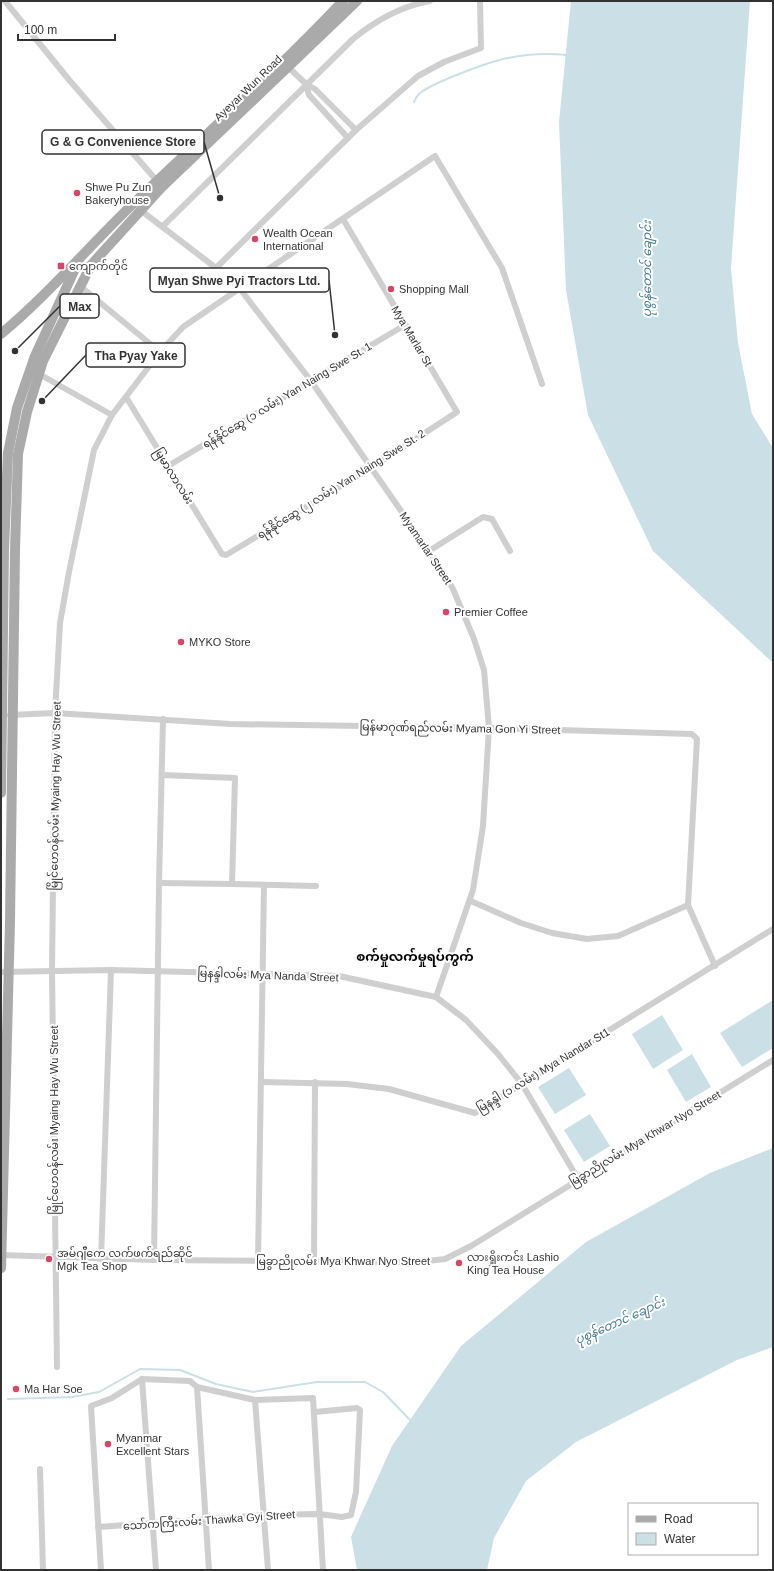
<svg xmlns="http://www.w3.org/2000/svg" width="774" height="1571" viewBox="0 0 774 1571" font-family="Helvetica,'Noto Sans Myanmar',sans-serif">
<style>
.water{fill:#cae0e6}
.lines{fill:none;stroke-linecap:round;stroke-linejoin:round}
.stream{stroke:#cae0e6;stroke-width:2}
.minor{stroke:#cfcfcf;stroke-width:6}
.primary{stroke:#aaa;stroke-width:10}
.poi-dot{fill:#d64667;stroke:#fff;stroke-width:1.5}
.labels{text-anchor:middle;stroke-width:4;stroke-linejoin:round;paint-order:stroke}
.street-label{font-size:11px;fill:#323232;stroke:#fff}
.poi-label{font-size:11px;fill:#323232;stroke:#fff;text-anchor:start}
.water-label{font-size:12px;font-style:italic;fill:#467d8d;stroke:#fff}
.quarter-label{font-size:13px;font-weight:bold;fill:#000;stroke:#fff}
.leader{fill:none;stroke:#323232;stroke-width:1.5}
.callout-dot{fill:#323232;stroke:#fff;stroke-width:1.5}
.callout{fill:#fff;stroke:#323232;stroke-width:1.5}
.callout-label{font-size:12px;text-anchor:middle;font-weight:bold;fill:#323232}
</style>
<rect width="100%" height="100%" fill="#fff"/>
<g class="water">
<path d="M571 1H750L731 268 738 343 752 414 773 448V663L653 551 588 415 566 290 559 122Z"/>
<path d="M773 1000V1048L742 1067 720 1033Z"/>
<path d="M662 1015 683 1050 653 1069 632 1034Z"/>
<path d="M692 1054 711 1087 686 1102 667 1070Z"/>
<path d="M569 1068 586 1095 555 1114 538 1087Z"/>
<path d="M590 1114 610 1146 584 1162 564 1130Z"/>
<path d="M773 1148V1347L737 1360 576 1442 526 1481 494 1538 487 1570H357L351 1537 392 1446 461 1346 586 1242 710 1173Z"/>
</g>
<g class="lines">
<g class="stream">
<path d="M414 102C415 99 417 96 419 94 431 83 491 61 508 58 527 54 547 53 567 55"/>
<path d="M8 1399 72 1397 99 1392 140 1369 180 1370 216 1384 253 1392 317 1382H365L383 1392 411 1421"/>
</g>
<g class="minor">
<path d="M5 1 70 81 157 181"/>
<path d="M286 65 306 84 315 89 356 130"/>
<path d="M306 84 309 95 348 138"/>
<path d="M139 209 216 268 240 289 311 381 442 570 453 589 474 639 484 670 489 728 483 826 473 890 436 997"/>
<path d="M163 226 353 39C375 21 401 6 430 1"/>
<path d="M216 268 356 130 418 76 444 62 481 48 480 1"/>
<path d="M80 286 160 352"/>
<path d="M39 374 112 415"/>
<path d="M126 397 222 554 226 555 371 468 457 412 343 219"/>
<path d="M168 466 405 325"/>
<path d="M429 551 483 517 492 519 510 551"/>
<path d="M10 715 55 713 230 724 489 728 692 734 697 739 688 905 715 966"/>
<path d="M159 883 232 884 235 778 162 775"/>
<path d="M232 884 316 886"/>
<path d="M471 901 521 923 552 933 587 939 618 936 688 905"/>
<path d="M1 972 111 970 339 976 436 997 466 1020 498 1054 522 1084 578 1179"/>
<path d="M262 1082 347 1084 389 1089 475 1113 773 929"/>
<path d="M1 1255 154 1260 419 1262 445 1259 471 1246 773 1060"/>
<path d="M101 1259 111 970"/>
<path d="M154 1260 159 883 163 719"/>
<path d="M258 1262 264 885"/>
<path d="M314 1262 315 1082"/>
<path d="M57 1367 52 971 55 713 60 623 69 572 94 450 112 415 160 352 183 327 435 156 502 268 542 384"/>
<path d="M142 1379 156 1570"/>
<path d="M197 1387 209 1570"/>
<path d="M255 1400 268 1570"/>
<path d="M40 1469 43 1570"/>
<path d="M98 1527 265 1515 319 1514 342 1517 351 1515 356 1492 360 1410 357 1408 315 1412"/>
<path d="M101 1570 91 1406 112 1398 142 1379 190 1381 197 1387 255 1400 313 1398 323 1570"/>
</g>
<g class="primary">
<path d="M1 334C49 294 89 246 134 203 204 136 277 71 343 1"/>
<path d="M1 793 4 549 8 453 17 408 35 356 79 260"/>
<path d="M1 1268 10 921 15 550 18 454 27 412 43 361 91 265 162 187 357 1"/>
</g>
</g>
<g class="poi-dot">
<circle cx="77" cy="193" r="4"/>
<circle cx="255" cy="239" r="4"/>
<rect x="57" y="262" width="8" height="8" rx="2"/>
<circle cx="391" cy="289" r="4"/>
<circle cx="446" cy="612" r="4"/>
<circle cx="181" cy="642" r="4"/>
<circle cx="49" cy="1259" r="4"/>
<circle cx="459" cy="1263" r="4"/>
<circle cx="16" cy="1389" r="4"/>
<circle cx="108" cy="1444" r="4"/>
</g>
<g class="labels">
<g class="street-label">
<text transform="translate(248 88) rotate(-44)" y="4">Ayeyar Wun Road</text>
<text transform="translate(412 336) rotate(59)" y="4">Mya Marlar St</text>
<text transform="translate(287 395) rotate(-31)" y="4">ရန်နိုင်ဆွေ (၁ လမ်း) Yan Naing Swe St. 1</text>
<text transform="translate(174 476) rotate(58)" y="4">မြမာလာလမ်း</text>
<text transform="translate(341 484) rotate(-32)" y="4">ရန်နိုင်ဆွေ (၂ လမ်း) Yan Naing Swe St. 2</text>
<text transform="translate(426 548) rotate(56)" y="4">Myamarlar Street</text>
<text transform="translate(460 728) rotate(1)" y="4">မြန်မာဂုဏ်ရည်လမ်း Myama Gon Yi Street</text>
<text transform="translate(55 796) rotate(-89)" y="4">မြိုင်ဟေဝန်လမ်း Myaing Hay Wu Street</text>
<text transform="translate(268 975) rotate(2)" y="4">မြနန္ဒါလမ်း Mya Nanda Street</text>
<text transform="translate(543 1070) rotate(-31)" y="4">မြနန္ဒါ (၁ လမ်း) Mya Nandar St1</text>
<text transform="translate(54 1120) rotate(-90)" y="4">မြိုင်ဟေဝန်လမ်း Myaing Hay Wu Street</text>
<text transform="translate(645 1138) rotate(-31)" y="4">မြခွာညိုလမ်း Mya Khwar Nyo Street</text>
<text x="343" y="1265">မြခွာညိုလမ်း Mya Khwar Nyo Street</text>
<text transform="translate(209 1520) rotate(-4)" y="4">သော်ကကြီးလမ်း Thawka Gyi Street</text>
</g>
<g class="poi-label">
<text x="85" y="191">Shwe Pu Zun<tspan x="85" dy="13">Bakeryhouse</tspan></text>
<text x="263" y="237">Wealth Ocean<tspan x="263" dy="13">International</tspan></text>
<text x="69" y="270">ကျောက်တိုင်</text>
<text x="399" y="293">Shopping Mall</text>
<text x="454" y="616">Premier Coffee</text>
<text x="189" y="646">MYKO Store</text>
<text x="57" y="1257">အမ်ဂျီကေ လက်ဖက်ရည်ဆိုင်<tspan x="57" dy="13">Mgk Tea Shop</tspan></text>
<text x="467" y="1261">လားရှိုးကင်း Lashio<tspan x="467" dy="13">King Tea House</tspan></text>
<text x="24" y="1393">Ma Har Soe</text>
<text x="116" y="1442">Myanmar<tspan x="116" dy="13">Excellent Stars</tspan></text>
</g>
<g class="water-label">
<text transform="translate(647 269) rotate(-90)" y="4">ပုစွန်တောင် ချောင်း</text>
<text transform="translate(620 1321) rotate(-24)" y="4">ပုစွန်တောင် ချောင်း</text>
</g>
<g class="quarter-label">
<text x="415" y="961">စက်မှုလက်မှုရပ်ကွက်</text>
</g>
</g>
<path class="leader" d="M220 198L204 142M335 335L329 280M15 351L60 306M42 401L86 355"/>
<g class="callout-dot">
<circle cx="220" cy="198" r="4"/>
<circle cx="335" cy="335" r="4"/>
<circle cx="15" cy="351" r="4"/>
<circle cx="42" cy="401" r="4"/>
</g>
<g class="callout">
<rect x="42" y="130" width="162" height="24" rx="4"/>
<rect x="150" y="268" width="179" height="24" rx="4"/>
<rect x="60" y="294" width="39" height="24" rx="4"/>
<rect x="86" y="343" width="99" height="24" rx="4"/>
</g>
<g class="callout-label">
<text x="123" y="146">G &amp; G Convenience Store</text>
<text x="239" y="285">Myan Shwe Pyi Tractors Ltd.</text>
<text x="80" y="311">Max</text>
<text x="136" y="360">Tha Pyay Yake</text>
</g>
<rect width="774" height="1571" fill="none" stroke="#323232" stroke-width="4"/>
<rect x="628" y="1503" width="130" height="52" fill="#ffffff" stroke="#adadad"/>
<rect x="636" y="1516" width="20" height="6" fill="#aaaaaa" stroke="#adadad"/>
<text x="664" y="1523" font-size="12" fill="#323232">Road</text>
<rect x="636" y="1533" width="20" height="12" fill="#cae0e6" stroke="#adadad"/>
<text x="664" y="1543" font-size="12" fill="#323232">Water</text>
<path d="M18 34v6h97v-6" fill="none" stroke="#323232" stroke-width="2"/>
<text x="24" y="34" font-size="12" fill="#323232" stroke="#ffffff" stroke-width="3" paint-order="stroke">100 m</text>
</svg>
